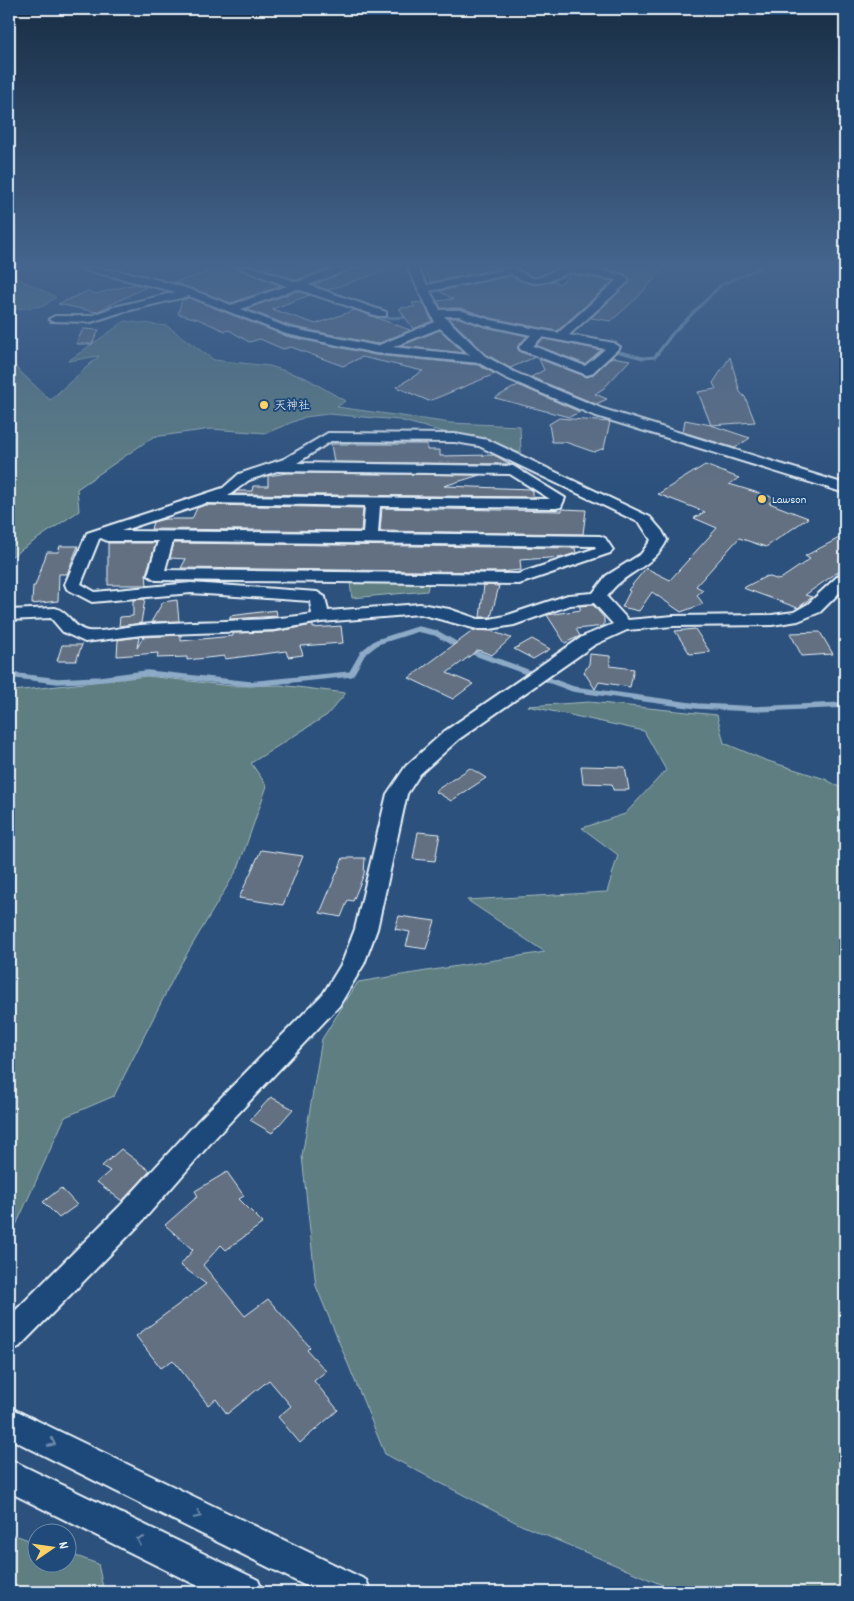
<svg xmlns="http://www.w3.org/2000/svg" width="854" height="1601" viewBox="0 0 854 1601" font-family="Dekko,'Klee One',sans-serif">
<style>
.green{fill:#5e7e82;stroke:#a3b8bd}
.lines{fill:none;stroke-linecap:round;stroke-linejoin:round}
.stream-far1{stroke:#8daac6;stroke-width:3}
.stream{stroke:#8daac6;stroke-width:5.5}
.building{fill:#626f82;stroke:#e8f1f8}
.minor-casing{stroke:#e8f1f8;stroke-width:4}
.minor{fill:#1f4a7a;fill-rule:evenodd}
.oneway{stroke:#6f8dac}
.poi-dot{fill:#ffd166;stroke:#1f4a7a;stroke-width:2}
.labels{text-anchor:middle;stroke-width:4;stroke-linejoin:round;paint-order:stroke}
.far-poi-label{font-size:12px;fill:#e8f1f8;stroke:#1f4a7a;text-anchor:start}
</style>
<rect width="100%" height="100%" fill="#2c517c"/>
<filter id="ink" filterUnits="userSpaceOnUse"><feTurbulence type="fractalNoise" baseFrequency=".02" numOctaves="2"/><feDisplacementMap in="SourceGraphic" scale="10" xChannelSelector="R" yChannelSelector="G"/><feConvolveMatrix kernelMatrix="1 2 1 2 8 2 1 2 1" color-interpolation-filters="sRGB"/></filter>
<g filter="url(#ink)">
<g class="green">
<path d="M9 274 56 297 44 306 9 310Z"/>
<path d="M125 321 167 326 214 360 270 366 306 378 345 401 337 407 451 423 520 426 521 453 399 420 328 414 305 417 266 433 211 429 153 437 77 489 79 511 9 558V361L50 400 99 356 68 361Z"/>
<path d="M350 582H429L427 591 352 598Z"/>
<path d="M147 676 232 686 280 685 346 693 327 715 251 763 267 786 238 868 179 967 114 1096 65 1117 12 1234 9 1235V689L13 691Z"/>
<path d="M590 702 717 715 724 743 765 760 825 779 845 790V1592H679L521 1525 385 1454 316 1286 302 1156 322 1039 358 982 545 952 467 900 607 892 618 855 582 828 625 814 666 770 644 731 528 706Z"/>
<path d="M9 1533 37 1543 38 1564H68V1553L98 1564 104 1592H9Z"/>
</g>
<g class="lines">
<g class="stream-far1">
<path d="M236 268 270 279"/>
<path d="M374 314 385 318 411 317"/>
<path d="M608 349 643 358 655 357 672 334 721 285 762 267"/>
</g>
<path class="stream" d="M9 675 58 681 100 679 147 673 250 684 351 674 363 653 377 642 418 629 436 633 462 648 573 689 697 706 756 709 845 705"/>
</g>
<g class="building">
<path d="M227 267H235L281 286 231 303 174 282Z"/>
<path d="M260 267H332L297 280Z"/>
<path d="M357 267H383L384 271 328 290 313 285Z"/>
<path d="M423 267H507L431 282Z"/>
<path d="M592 267H665L637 298 611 321 591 318 631 280 623 273Z"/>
<path d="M571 274 613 281 557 331 491 318 461 308H441L437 301 453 299 439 291 511 276 534 285 554 281 560 284Z"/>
<path d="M135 284 146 287 96 312 58 304 88 291 95 294Z"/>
<path d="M297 291 310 295 272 309 316 324 355 310 410 330 377 344 290 326 246 309Z"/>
<path d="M189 298 286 336 375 355 478 365 495 374 429 401 396 387 423 371 362 357 343 366 291 347 283 349 260 339 249 342 229 330 225 331 198 319 178 314 182 300Z"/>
<path d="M423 302 432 321 413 329 399 308 415 307 412 303Z"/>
<path d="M449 318H459L484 327 527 336 517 348 520 352 535 357 510 368 486 354Z"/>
<path d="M83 329 99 330 92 344H76Z"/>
<path d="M440 330 464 353 401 346Z"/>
<path d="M543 339 601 350 585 364 536 345Z"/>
<path d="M612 357 630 360 604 388 595 394 607 399 596 404 531 377 544 370 539 359 587 377 592 375Z"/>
<path d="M730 357 740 392 745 397 755 422 711 425 750 438 735 448 683 432 685 420 711 425 698 392 716 389 713 383Z"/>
<path d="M518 385 580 412 569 417 495 398Z"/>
<path d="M559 418 610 422 604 448 594 452 565 442H552L549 424Z"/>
<path d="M331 444H427V450H440V456L494 455 510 464 334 462Z"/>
<path d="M705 465 739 478 729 484 775 498 769 503 808 518 766 547 739 538 696 586 703 590 697 595 703 604 681 612 652 592 639 611 622 607 630 591 628 590 646 568 670 580 717 528 694 518 705 512 658 494Z"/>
<path d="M287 473 480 475 444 486 530 489 533 491V497L234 494 237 491H252L253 486H268V476Z"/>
<path d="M205 505 363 508 361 531 151 529 153 522 165 519H192L197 508Z"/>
<path d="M382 508 562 511V509L586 510 583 534 380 531Z"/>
<path d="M845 535V567L805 595 812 597 798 608 743 588 767 576 779 580 810 559 805 556Z"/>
<path d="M108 543H156L146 574 147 585H108Z"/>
<path d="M174 543 575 548 576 553 563 557 520 560 521 570 500 572 181 568 186 559 170 558Z"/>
<path d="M60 546H78L67 574H59L58 601 32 604 33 586H35L47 552H58Z"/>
<path d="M484 585 499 586 491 617H480Z"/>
<path d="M145 599 141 623 119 626 120 617 133 616V600Z"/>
<path d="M177 600 179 621 151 622 163 602Z"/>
<path d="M593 605 604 618V626L576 629 580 636 565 643 547 615 581 610 579 606Z"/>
<path d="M276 610 277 616 230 619V616Z"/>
<path d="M313 625V628L341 626 343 643 300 646 303 655 288 657 286 651 225 659V656L187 660V657L157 658 158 653 117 656 118 640 139 637 137 648 143 637 181 635V641L233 636V633L274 632Z"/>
<path d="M695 629 710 652 690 654 675 631Z"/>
<path d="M474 630 491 631 511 638 492 655 478 650 447 673 473 684 453 699 409 678Z"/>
<path d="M820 632 833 654 802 656 790 633Z"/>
<path d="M532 639 550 649 533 659 514 649Z"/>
<path d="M62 645H82L76 661H57Z"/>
<path d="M590 654 610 656V666L634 669 630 687 599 682 595 689 584 672 589 664Z"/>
<path d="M581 766 625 767 629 790H613L612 784 583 783Z"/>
<path d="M470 768 486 778 451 801 435 791Z"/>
<path d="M418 832 440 834 435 861 413 859Z"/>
<path d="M261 850 303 856 283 905 239 898Z"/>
<path d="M343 858H365L364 874 353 901 348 900 341 917 320 913Z"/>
<path d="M399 916 435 921 426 949 406 946 410 932 395 929Z"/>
<path d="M271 1097 293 1109 272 1133 250 1120Z"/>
<path d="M121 1149 150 1171 122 1201 97 1182 110 1171 102 1166Z"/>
<path d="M227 1172 244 1196 239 1199 263 1223 226 1250 221 1245 203 1265 245 1316 268 1299 310 1347 307 1350 326 1371 314 1381 338 1410 300 1443 278 1417 291 1406 269 1380 227 1414 216 1399 208 1405 173 1360 161 1368 136 1336 206 1284 180 1265 193 1250 165 1225 198 1196 195 1191Z"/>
<path d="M61 1188 77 1205 59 1218 43 1202Z"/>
</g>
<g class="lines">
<defs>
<g id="minor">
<path d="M74 267C123 267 186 286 231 305L287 286 237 267H253L297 282 339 267H355L308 285 386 312V316H378L297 289 241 309 289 328 377 346 435 322 407 267H417L427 285 513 268 533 278H538L563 267H579L623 275 629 280 628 282 569 335 614 343 620 347 591 374 587 375 521 350 519 347 531 335 484 325 459 316H444L485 356 514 372 603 409 845 484V493L593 415 506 378 479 363 375 353 286 334 189 296 122 312 91 322 51 321 49 319 55 316H90L114 307 176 292ZM570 272 617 280 558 333 491 320 460 310H440L430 291 511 274C537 289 544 283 570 272ZM440 328 470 355 393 347ZM542 337 605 349 585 366 533 346Z"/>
<path d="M328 433 455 434 488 440 650 517 662 531 667 540C654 568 622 572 607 597L628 620 673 616 772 615 794 612 808 604 839 575 845 573V587L820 612 798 621 772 625 673 626 627 630 594 645 459 739 420 774 407 794 377 929 364 964 339 1006 215 1138 139 1225 19 1347 9 1351V1317L119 1207 197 1122 323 994 342 963 355 929 387 794 406 766 445 731 582 637 613 624 594 603 570 605 514 625 490 629H477L420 614 321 622 274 630 142 635 85 642 63 632 51 618 9 620V610L55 608C68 611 74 629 88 631 103 633 126 626 141 625 198 620 255 623 312 614L310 601 191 593 92 602 67 589 65 584 87 533 223 488 239 474 284 459ZM331 441 455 442 479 446 640 523 651 540 641 554 606 576 593 593 568 595 505 616 490 619H478L449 609 420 604 328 611 325 597 317 592 191 583 95 592 81 584 99 539 101 538 107 541H158L148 575 156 580 519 584 610 553 613 550 605 538 600 536 378 533 380 506 556 508 561 507 565 498 513 466 297 463ZM277 471 510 474 550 499 228 496 249 480ZM206 503 365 506 363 533 121 531ZM173 541 595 546 596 548 518 574 165 570Z"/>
<path d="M9 1407 366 1580 371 1592H318L9 1438Z"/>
<path d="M9 1459 258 1580 263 1592H210L9 1492Z"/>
</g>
</defs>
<use href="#minor" class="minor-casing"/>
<use href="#minor" class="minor"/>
</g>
<defs><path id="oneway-chevron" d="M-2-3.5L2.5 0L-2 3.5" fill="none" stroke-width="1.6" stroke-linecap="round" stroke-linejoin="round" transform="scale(1.25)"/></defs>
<g class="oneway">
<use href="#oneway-chevron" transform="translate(52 1443) rotate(26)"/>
<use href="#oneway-chevron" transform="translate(198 1515) rotate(26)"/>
<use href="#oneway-chevron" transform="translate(140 1540) rotate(-154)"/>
</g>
</g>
<linearGradient id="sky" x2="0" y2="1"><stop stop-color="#182d44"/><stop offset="0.54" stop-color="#45658e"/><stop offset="1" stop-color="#45658e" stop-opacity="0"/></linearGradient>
<rect width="854" height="492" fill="url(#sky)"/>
<g class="poi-dot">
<circle cx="264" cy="405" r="5"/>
<circle cx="762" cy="499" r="5"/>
</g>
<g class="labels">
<g class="far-poi-label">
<text x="274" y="409">天神社</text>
<text x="772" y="503">Lawson</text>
</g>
</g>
<rect width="854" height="1601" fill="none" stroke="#1f4a7a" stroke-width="30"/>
<rect x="15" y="15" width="824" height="1571" fill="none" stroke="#e8f1f8" stroke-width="2" filter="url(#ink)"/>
<g transform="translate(52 1548) rotate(77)"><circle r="24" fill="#1f4a7a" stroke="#6f8dac"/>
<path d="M0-4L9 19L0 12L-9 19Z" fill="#ffd166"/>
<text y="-8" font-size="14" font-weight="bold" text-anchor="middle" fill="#e8f1f8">N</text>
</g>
</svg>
